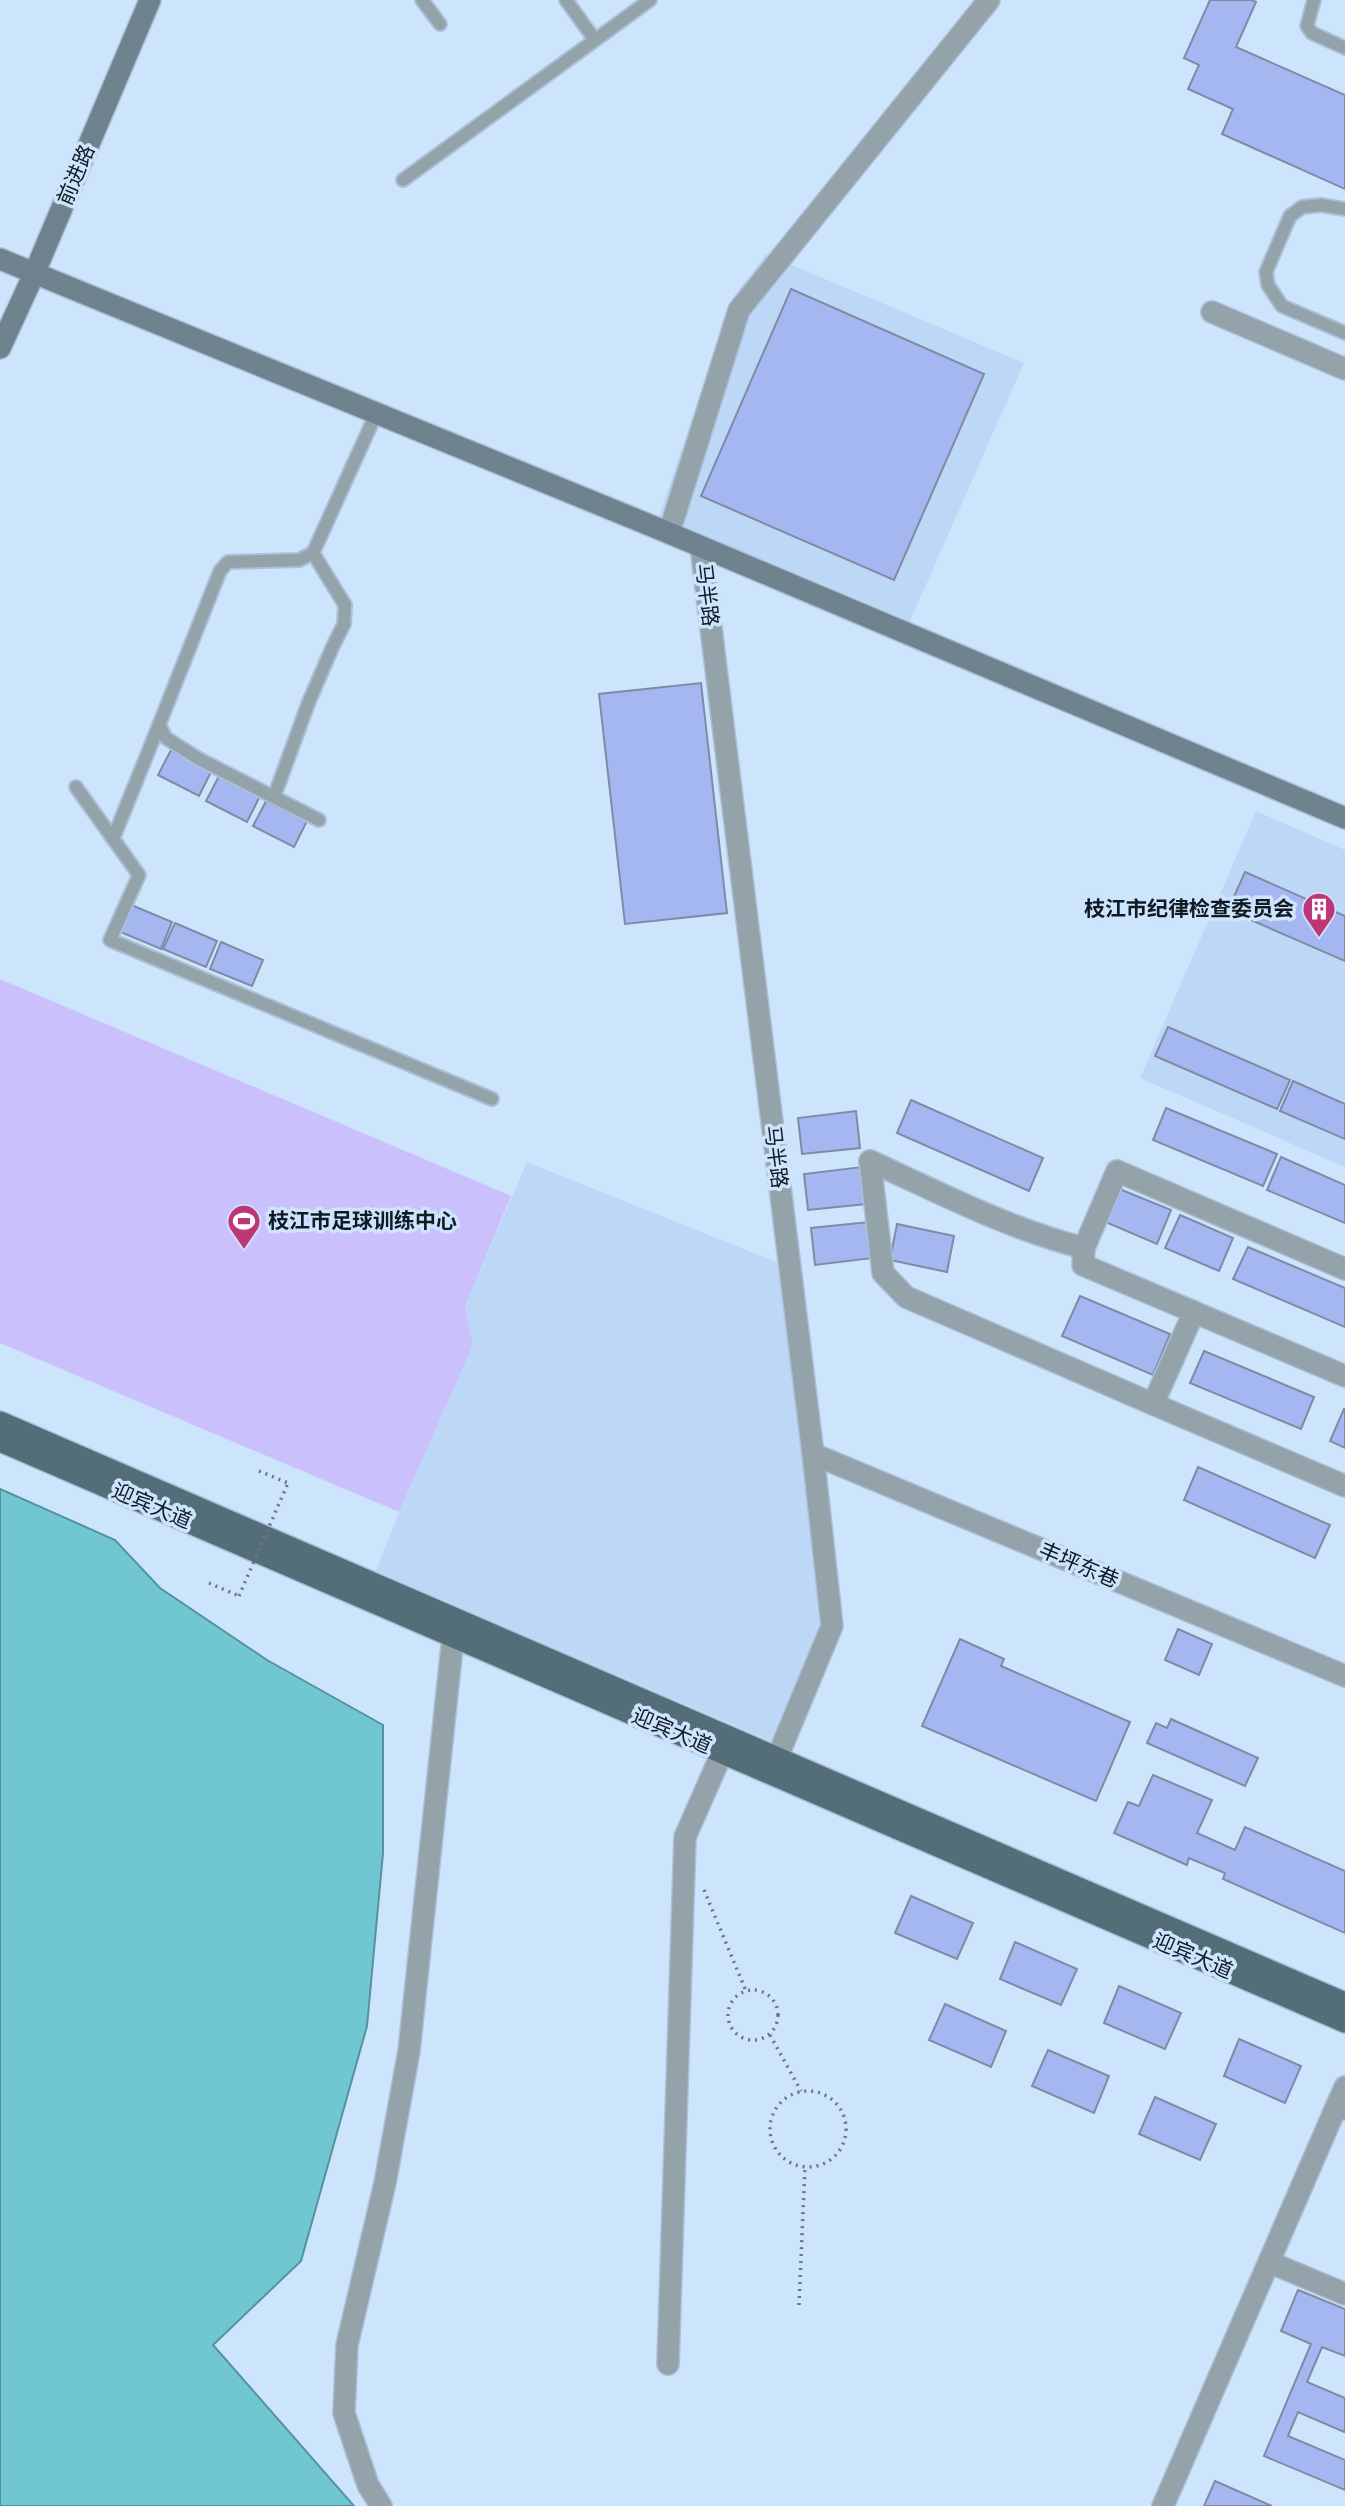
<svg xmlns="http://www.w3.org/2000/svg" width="1345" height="2506" viewBox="0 0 1345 2506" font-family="Rubik,'Noto Sans SC',sans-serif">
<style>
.built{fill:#bcd8f6}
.green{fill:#cac0fc}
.water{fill:#70c7d2;stroke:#54939d;stroke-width:2}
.building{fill:#a4b7f0;stroke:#818aa5;stroke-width:2}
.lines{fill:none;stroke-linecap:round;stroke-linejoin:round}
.lane-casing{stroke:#abbfd6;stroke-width:16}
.street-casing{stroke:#abbfd6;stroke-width:24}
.secondary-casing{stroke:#abbfd6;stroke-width:24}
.primary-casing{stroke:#abbfd6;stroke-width:24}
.path{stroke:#687787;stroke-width:3.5;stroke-dasharray:2 5;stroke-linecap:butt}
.lane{stroke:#94a2a9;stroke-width:12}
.street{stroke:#94a2a9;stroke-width:21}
.secondary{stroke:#6e838d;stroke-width:21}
.primary{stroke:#536d79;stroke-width:21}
.path-bridge{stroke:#687787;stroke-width:3.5;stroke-dasharray:2 5;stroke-linecap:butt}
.labels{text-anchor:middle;stroke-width:7;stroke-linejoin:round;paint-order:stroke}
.street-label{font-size:21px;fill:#111922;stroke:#cde4fd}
.poi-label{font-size:21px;font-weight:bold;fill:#111922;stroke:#cde4fd;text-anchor:end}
</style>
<rect width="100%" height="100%" fill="#cde4fd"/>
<g class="built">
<path d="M766 254 1024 363 910 621 659 516 733 298Z"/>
<path d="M1256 811 1345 850V1167L1140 1078Z"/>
<path d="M527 1162 781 1264 820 1627 771 1741 376 1571 399 1512 473 1345 465 1306Z"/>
</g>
<path class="green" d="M0 979 511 1196 465 1306 473 1345 399 1512 0 1343Z"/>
<path class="water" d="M0 1489 115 1540 160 1588 267 1660 383 1725V1853L367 2026 301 2261 213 2345 354 2506H0Z"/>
<g class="building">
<path d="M1210 0H1252L1256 2 1236 47 1345 95V189L1222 134 1233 109 1188 89 1199 65 1184 58Z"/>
<path d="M791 289 984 374 894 580 701 496Z"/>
<path d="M701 683 727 913 625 924 599 694Z"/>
<path d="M171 750 212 770 199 796 158 775Z"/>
<path d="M219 776 260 796 247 822 206 801Z"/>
<path d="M266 801 307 821 294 847 253 826Z"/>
<path d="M1245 872 1345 916V961L1228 910Z"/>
<path d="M129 904 172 922 161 949 118 931Z"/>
<path d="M175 923 217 941 206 967 163 949Z"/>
<path d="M221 942 263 960 252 986 210 969Z"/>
<path d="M1168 1027 1290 1080 1277 1109 1155 1056Z"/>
<path d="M1293 1081 1345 1104V1139L1280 1111Z"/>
<path d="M911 1100 1043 1158 1029 1191 897 1133Z"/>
<path d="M1166 1108 1277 1154 1263 1186 1153 1140Z"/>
<path d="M856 1111 860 1148 802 1154 798 1118Z"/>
<path d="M1281 1157 1345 1185V1223L1267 1190Z"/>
<path d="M862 1167 866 1204 808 1210 804 1174Z"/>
<path d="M1117 1188 1171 1210 1157 1244 1103 1221Z"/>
<path d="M1180 1215 1233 1238 1219 1271 1165 1248Z"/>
<path d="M869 1222 873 1258 815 1265 811 1228Z"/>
<path d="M897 1224 954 1236 947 1272 890 1260Z"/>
<path d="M1248 1247 1345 1288V1327L1233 1279Z"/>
<path d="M1080 1296 1170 1334 1153 1375 1062 1336Z"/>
<path d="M1204 1351 1314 1397 1301 1429 1190 1383Z"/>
<path d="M1344 1409H1345V1448L1330 1441Z"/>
<path d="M1198 1467 1330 1525 1315 1558 1184 1500Z"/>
<path d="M1178 1629 1212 1644 1199 1675 1165 1660Z"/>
<path d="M960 1639 1004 1659 1001 1666 1130 1722 1096 1801 922 1726Z"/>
<path d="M1171 1719 1258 1758 1245 1786 1147 1743 1156 1723 1167 1728Z"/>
<path d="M1153 1775 1212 1800 1197 1833 1235 1850 1245 1827 1345 1871V1933L1223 1879 1225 1873 1189 1858 1187 1865 1114 1833 1128 1802 1139 1806Z"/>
<path d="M911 1896 973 1923 957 1959 895 1933Z"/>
<path d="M1015 1942 1077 1969 1061 2005 1000 1979Z"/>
<path d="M1119 1986 1181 2013 1165 2049 1104 2023Z"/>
<path d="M945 2004 1006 2031 991 2067 929 2040Z"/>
<path d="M1239 2039 1301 2066 1285 2103 1224 2076Z"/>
<path d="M1048 2050 1109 2076 1094 2113 1032 2086Z"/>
<path d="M1155 2097 1216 2124 1200 2160 1139 2134Z"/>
<path d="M1298 2290 1345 2309V2356L1322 2347 1307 2382 1345 2398V2429L1344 2432 1298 2412 1288 2436 1345 2460V2490L1264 2456 1311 2344 1281 2331Z"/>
<path d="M1215 2481 1272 2506H1204Z"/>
</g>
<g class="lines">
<defs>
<g id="lane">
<path d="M422 0 440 24"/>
<path d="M566 0 595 40"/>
<path d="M1314 0 1307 26 1312 33 1345 48"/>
<path d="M403 180 650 0"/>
<path d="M1345 209 1321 205 1302 207 1290 216 1266 272 1268 285 1282 306 1345 333"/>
<path d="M76 787 139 875 110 940 492 1099"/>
<path d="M274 797 308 704 332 648 344 624 345 605 313 553"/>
<path d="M319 820 199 759 166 738 159 725 220 571 228 562 299 560 313 553 376 414"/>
<path d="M113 839 159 725"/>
</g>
<g id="street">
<path d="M1212 312 1345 369"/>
<path d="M669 533 739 310 989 0"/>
<path d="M701 547 813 1454 832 1626 777 1758"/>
<path d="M870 1161 883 1273 906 1297 1153 1404"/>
<path d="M870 1161C940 1193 1009 1229 1084 1248"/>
<path d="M1345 1269 1117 1171 1084 1248 1083 1265 1345 1376"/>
<path d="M1194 1312 1153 1404 1345 1486"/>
<path d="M813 1454 1345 1676"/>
<path d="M1345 2087 1337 2105 1345 2109"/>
<path d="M1269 2262 1345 2294"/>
<path d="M668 2364 685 1837 722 1753"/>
<path d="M381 2506 368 2485 344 2413 347 2345 385 2183 409 2051 453 1637"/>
<path d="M1163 2506 1337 2105"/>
</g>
<g id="secondary">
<path d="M0 259 669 533 1345 818"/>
<path d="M0 348 34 274 150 0"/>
</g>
<g id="primary">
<path d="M0 1422 1345 2003"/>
<path d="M0 1441 1345 2022"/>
</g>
</defs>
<use href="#lane" class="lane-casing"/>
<use href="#street" class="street-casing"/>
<use href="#secondary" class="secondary-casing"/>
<use href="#primary" class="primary-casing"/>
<g class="path">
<path d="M259 1471 288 1483"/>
<path d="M209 1583 239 1596"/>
<path d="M704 1890 746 1991"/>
<circle cx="753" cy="2015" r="25"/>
<path d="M770 2035 801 2091"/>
<circle cx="808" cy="2129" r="38"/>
<path d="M799 2305 805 2167"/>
</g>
<use href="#lane" class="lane"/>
<use href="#street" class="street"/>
<use href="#secondary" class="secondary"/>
<use href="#primary" class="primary"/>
<path class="path-bridge" d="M239 1596 288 1483"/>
</g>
<defs>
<symbol id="building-pin" viewBox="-11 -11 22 30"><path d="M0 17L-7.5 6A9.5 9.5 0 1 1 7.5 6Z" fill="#bd3676" stroke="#cde4fd"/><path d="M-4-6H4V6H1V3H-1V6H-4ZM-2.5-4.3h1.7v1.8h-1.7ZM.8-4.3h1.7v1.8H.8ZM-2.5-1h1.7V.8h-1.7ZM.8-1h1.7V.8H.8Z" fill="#fff"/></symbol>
<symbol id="stadium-pin" viewBox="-11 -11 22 30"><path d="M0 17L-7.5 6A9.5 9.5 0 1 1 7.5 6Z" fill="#bd3676" stroke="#cde4fd"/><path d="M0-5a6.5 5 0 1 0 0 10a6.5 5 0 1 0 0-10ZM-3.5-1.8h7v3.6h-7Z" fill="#fff"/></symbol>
</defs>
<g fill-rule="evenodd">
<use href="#building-pin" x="1300" y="890" width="38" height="52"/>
<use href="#stadium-pin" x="225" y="1202" width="38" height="52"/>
</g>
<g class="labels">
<g class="street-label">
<text transform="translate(76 175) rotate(-67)" y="7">前进路</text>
<text transform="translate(707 595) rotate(83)" y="7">马半路</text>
<text transform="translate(776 1157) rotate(83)" y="7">马半路</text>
<text transform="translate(152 1506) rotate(23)" y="7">迎宾大道</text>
<text transform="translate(1079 1565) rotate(23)" y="7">丰坪东巷</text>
<text transform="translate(672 1731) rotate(23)" y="7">迎宾大道</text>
<text transform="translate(1193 1956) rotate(23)" y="7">迎宾大道</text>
</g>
<g class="poi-label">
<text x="1294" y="916">枝江市纪律检查委员会</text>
<text x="268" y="1228" text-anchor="start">枝江市足球训练中心</text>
</g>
</g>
</svg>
